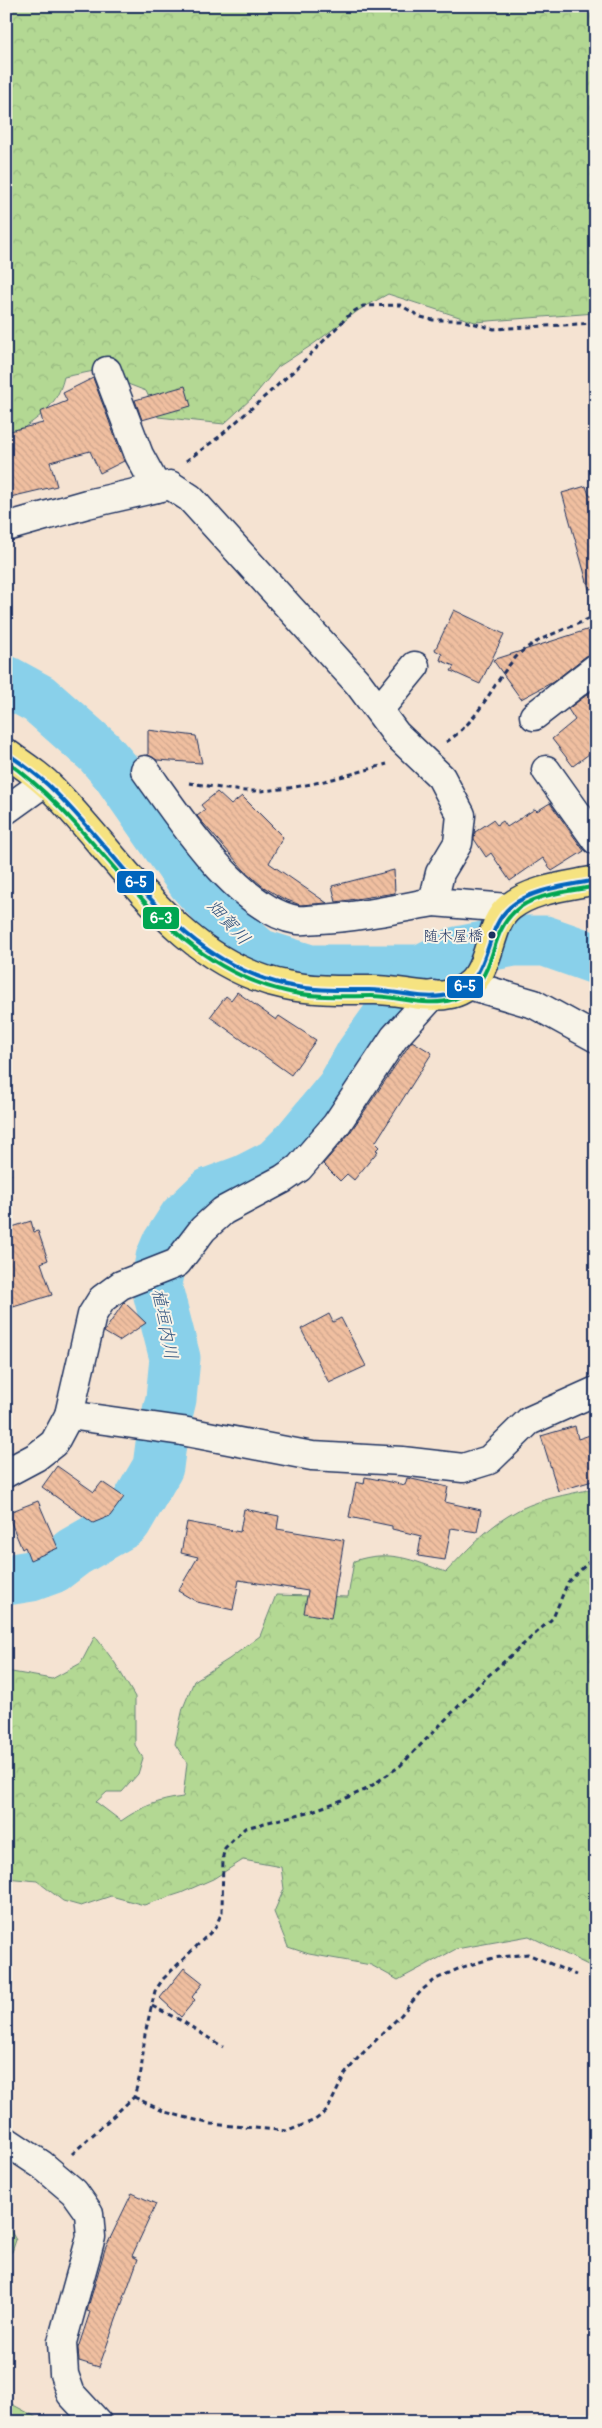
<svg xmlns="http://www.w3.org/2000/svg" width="602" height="2428" viewBox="0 0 602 2428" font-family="Pangolin,'Klee One',sans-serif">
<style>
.forest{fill:url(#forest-crowns);stroke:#678478}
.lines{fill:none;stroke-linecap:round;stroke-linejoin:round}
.river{stroke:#89d0ea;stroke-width:51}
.building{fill:url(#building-back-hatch);stroke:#1b2f5e}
.minor-casing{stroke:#1b2f5e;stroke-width:31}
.major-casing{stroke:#1b2f5e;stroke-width:31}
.path{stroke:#1b2f5e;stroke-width:3;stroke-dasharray:5 4;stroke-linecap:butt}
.minor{stroke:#f7f3e8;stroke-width:28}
.major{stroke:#f6e381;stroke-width:28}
.bus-1-casing{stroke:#f7f3e8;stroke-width:8}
.bus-2-casing{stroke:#f7f3e8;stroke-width:8}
.bus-1{stroke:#0065bd;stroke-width:4}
.bus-2{stroke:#00a651;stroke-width:4}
.bus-dot{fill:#1b2f5e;stroke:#f7f3e8;stroke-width:2}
.labels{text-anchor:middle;stroke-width:4;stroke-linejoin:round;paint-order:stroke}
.bus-label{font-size:15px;fill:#1b2f5e;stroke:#f7f3e8;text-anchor:end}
.water-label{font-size:18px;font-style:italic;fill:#365781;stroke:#f7f3e8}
.line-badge{stroke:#f7f3e8;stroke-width:2}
.badge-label{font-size:14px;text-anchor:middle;font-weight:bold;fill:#fff}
</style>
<defs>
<pattern id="forest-crowns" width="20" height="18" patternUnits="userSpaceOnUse" patternTransform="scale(1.25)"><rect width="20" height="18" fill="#b3d893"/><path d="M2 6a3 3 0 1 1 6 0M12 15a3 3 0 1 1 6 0" fill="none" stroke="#99ba81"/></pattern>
<pattern id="building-back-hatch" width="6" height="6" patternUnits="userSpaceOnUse" patternTransform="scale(1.25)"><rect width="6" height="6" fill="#f0bfa0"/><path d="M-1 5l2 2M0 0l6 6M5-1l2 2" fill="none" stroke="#cda48c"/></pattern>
</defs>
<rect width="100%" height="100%" fill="#f5e3d2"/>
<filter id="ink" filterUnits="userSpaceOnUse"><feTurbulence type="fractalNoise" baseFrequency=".02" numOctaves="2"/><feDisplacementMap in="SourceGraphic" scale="10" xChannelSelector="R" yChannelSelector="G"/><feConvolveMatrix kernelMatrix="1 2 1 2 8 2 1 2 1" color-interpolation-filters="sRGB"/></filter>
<g filter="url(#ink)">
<g class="forest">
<path d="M6 6H596V313L475 322 388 294 359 310 312 345 278 367 254 396 224 424 158 417 146 391 94 371 64 377C56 412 32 420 6 441Z"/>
<path d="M596 1488V1969L529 1936 456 1949 398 1980 371 1965 309 1954 288 1947 274 1912 284 1889 281 1867 243 1860 213 1879 181 1893 144 1905 111 1896 81 1906 63 1901 37 1881 6 1878V1671L52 1679 81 1663 95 1636 115 1663 135 1697V1745L143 1758 138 1774 122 1792H107L96 1802 121 1821C141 1807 158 1800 183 1797L187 1763 175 1744 183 1708 194 1681 229 1659 260 1636 276 1595 348 1597 354 1561C390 1549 412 1560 446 1572 465 1552 485 1530 508 1516 534 1499 567 1495 596 1488Z"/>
<path d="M9 2228 16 2240 12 2252 6 2255V2229Z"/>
<path d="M6 2401 45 2422H6Z"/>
</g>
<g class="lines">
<g class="river">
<path d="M6 681 39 699 99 752 117 773 193 882 222 914 238 936 259 954 310 970H421L457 952 514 941H545L596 959"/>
<path d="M6 1580 31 1576 53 1568 74 1552 126 1522 158 1467 162 1436 171 1399 175 1358 156 1284 161 1258 166 1246 184 1218 210 1193 245 1180 276 1164 294 1146 342 1088 361 1054 421 970"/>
</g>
</g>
<g class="building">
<path d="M93 378 124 461 100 473 90 451 50 462 57 486 6 498V432L43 423 40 412 67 401 63 393Z"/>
<path d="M185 386 191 406 142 420 135 400Z"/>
<path d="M586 486 589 495H592L596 507V588L589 589 562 493Z"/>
<path d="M454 610 504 634 480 684 451 671 454 666 440 660 442 654 435 650Z"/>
<path d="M596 627V653L586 656 553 682 521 699 493 660Z"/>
<path d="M596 688V756L593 751 573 766 552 739 575 720 568 709Z"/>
<path d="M148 730 196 736 202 763 157 760 148 755Z"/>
<path d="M217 792 231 805 242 796 283 837 269 863 327 903 300 905 282 898 262 886 244 870 197 816 205 810 201 805Z"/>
<path d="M550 803 584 851 552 871 543 858 510 881 491 853 486 857 474 839 475 832 493 820 497 825 503 821 507 827 535 809 537 811Z"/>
<path d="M394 870 395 893 336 902 332 886Z"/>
<path d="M237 992 276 1020 279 1016 316 1040 291 1075 210 1017 226 996 231 1000Z"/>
<path d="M412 1041 432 1053 375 1143 379 1147 376 1150 378 1151 354 1180 347 1174 340 1181 323 1164 349 1134Z"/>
<path d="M31 1221 34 1232 38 1231 48 1260 41 1263 52 1295 10 1308 6 1295V1229Z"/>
<path d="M124 1302 146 1323 119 1341 104 1332Z"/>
<path d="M329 1314 333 1322 341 1318 366 1366 329 1383 301 1329Z"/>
<path d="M575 1426 578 1439 596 1433V1480L558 1491 541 1436Z"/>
<path d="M57 1466 94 1492 102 1482 124 1497 110 1516 93 1523 42 1487Z"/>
<path d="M365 1477 405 1485 407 1478 448 1487 445 1502 481 1510 477 1532 451 1528 445 1560 418 1556 421 1536 392 1529V1526L349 1517 356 1482 364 1484Z"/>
<path d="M38 1501 58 1548 30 1560 25 1547 22 1549 7 1513Z"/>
<path d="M244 1509 279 1516 277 1529 344 1540 331 1618 304 1613 308 1591 239 1580 233 1610 197 1602 178 1591 198 1557 181 1553 187 1522 240 1532Z"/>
<path d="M184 1968 203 1983 192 1997 195 2000 181 2017 160 1998Z"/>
<path d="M132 2193 156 2204 132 2256 138 2259 99 2367 79 2361 78 2348 90 2312 87 2311 105 2249Z"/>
</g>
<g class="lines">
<defs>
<g id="minor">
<path d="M107 371 139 455 157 488"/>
<path d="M6 527 87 504 170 485 190 498 358 683 396 734 441 777 461 815 458 843 440 873 433 902 508 908"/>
<path d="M379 710 415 666"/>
<path d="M534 716 596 668"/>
<path d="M145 770C178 816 238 910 297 920 304 921 313 919 320 919 358 917 395 909 433 902"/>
<path d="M546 770 596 840"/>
<path d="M6 810 45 782"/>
<path d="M469 985 534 1004 596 1038"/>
<path d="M69 1415 182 1431 312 1456 402 1461 463 1468 489 1460 529 1421 596 1391"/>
<path d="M6 1473 36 1457 54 1443 69 1415 92 1315 102 1299 121 1285 177 1263 203 1229 223 1211 283 1179 299 1168 336 1125 394 1038 433 995"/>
<path d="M6 2141 42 2165 74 2192 89 2213 91 2237 62 2342 64 2374 71 2394 97 2422"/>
</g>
<path id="major" d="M6 753C23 765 42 777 56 793 124 863 182 965 286 985 314 991 344 990 372 990 398 989 426 1000 451 994 496 982 483 928 510 907 532 889 568 886 596 880"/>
</defs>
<use href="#minor" class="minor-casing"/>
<use href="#major" class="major-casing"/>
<g class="path">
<path d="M186 461 219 437 297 368 351 313 363 306 400 305 421 317 433 320H461L494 329 596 323"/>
<path d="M446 742C481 720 491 684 517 656 537 636 571 629 596 615"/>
<path d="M189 783C212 786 235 792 258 791 302 789 345 776 387 764"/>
<path d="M6 1167 11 1175"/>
<path d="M152 2006 182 2021 223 2047"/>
<path d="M134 2097 165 2112 211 2124 288 2131 315 2120 327 2111 345 2074 358 2058 401 2015 422 1990 436 1979 460 1968 493 1958 528 1954 576 1975"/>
<path d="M72 2154 134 2097 141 2072 145 2034 155 1991 163 1979 215 1928 222 1912 223 1856 225 1848 245 1828 312 1811 337 1802 367 1789 400 1766 489 1675 553 1618 568 1582 596 1555"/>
</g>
<use href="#minor" class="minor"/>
<use href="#major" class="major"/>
<defs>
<path id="bus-1" d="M6 753C21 763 35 773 48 785 126 859 173 958 286 985 313 991 342 990 369 990 395 990 426 1002 451 994 493 981 482 931 510 907 533 888 568 886 596 880"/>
<path id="bus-2" d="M6 761C108 832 154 960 285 991 313 998 343 996 371 996 398 996 429 1008 454 999 500 983 485 939 514 912 534 893 570 892 596 886"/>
</defs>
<use href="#bus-1" class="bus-1-casing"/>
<use href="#bus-2" class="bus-2-casing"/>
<use href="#bus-1" class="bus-1"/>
<use href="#bus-2" class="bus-2"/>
</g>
</g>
<circle class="bus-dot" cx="492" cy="935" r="4.5"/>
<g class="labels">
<g class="bus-label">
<text x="483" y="941">随木屋橋</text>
</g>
<g class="water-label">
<text transform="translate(229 922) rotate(48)" y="6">畑賀川</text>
<text transform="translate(165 1324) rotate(79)" y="6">植垣内川</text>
</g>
</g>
<g class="line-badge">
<rect x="116" y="870" width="39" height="24" rx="5" fill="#0065bd"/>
<rect x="142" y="906" width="38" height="24" rx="5" fill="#00a651"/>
<rect x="446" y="975" width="38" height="24" rx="5" fill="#0065bd"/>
</g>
<g class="badge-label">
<text x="136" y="887">6-5</text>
<text x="161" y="923">6-3</text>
<text x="465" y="991">6-5</text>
</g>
<rect width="602" height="2428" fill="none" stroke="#f7f3e8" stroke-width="25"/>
<rect x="12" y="12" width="577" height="2403" fill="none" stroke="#1b2f5e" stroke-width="2" filter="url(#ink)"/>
</svg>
